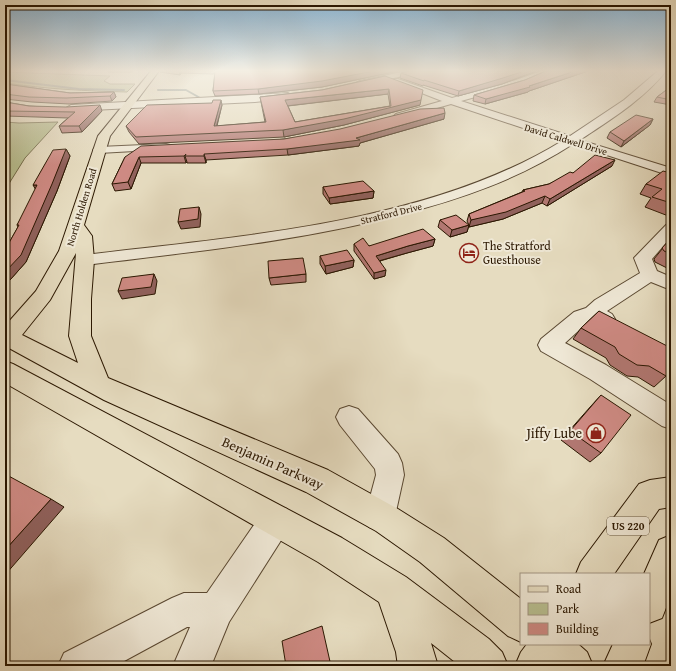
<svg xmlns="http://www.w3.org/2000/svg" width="676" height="671" viewBox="0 0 676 671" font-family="'Gentium Book Plus',serif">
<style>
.green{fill:#b8bf90;stroke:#726b48}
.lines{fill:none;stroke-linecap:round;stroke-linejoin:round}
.stream{stroke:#6e7872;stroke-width:2}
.minor-casing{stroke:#5a4831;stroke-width:2}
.major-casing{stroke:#2b1701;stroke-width:2}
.minor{fill:#efe8d6;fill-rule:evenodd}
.major{fill:#e6dcc0;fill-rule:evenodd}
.wall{fill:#b17771;stroke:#2b1701;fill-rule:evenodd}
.shaded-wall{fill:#90615c;stroke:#2b1701}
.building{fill:#ce8a83;stroke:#2b1701;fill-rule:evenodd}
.labels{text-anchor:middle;stroke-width:4;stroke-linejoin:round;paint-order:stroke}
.far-street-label{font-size:10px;fill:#2b1701;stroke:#efe8d6}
.shield{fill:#efe8d6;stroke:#665641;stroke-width:1}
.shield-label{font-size:11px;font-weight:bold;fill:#2b1701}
.poi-label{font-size:12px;fill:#2b1701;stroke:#efe8d6;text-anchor:start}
.near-poi-label{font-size:14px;fill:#2b1701;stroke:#efe8d6;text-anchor:end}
.near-street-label{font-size:14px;fill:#2b1701;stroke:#efe8d6}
</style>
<rect width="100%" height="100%" fill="#e6dcc0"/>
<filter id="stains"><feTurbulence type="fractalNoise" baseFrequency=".005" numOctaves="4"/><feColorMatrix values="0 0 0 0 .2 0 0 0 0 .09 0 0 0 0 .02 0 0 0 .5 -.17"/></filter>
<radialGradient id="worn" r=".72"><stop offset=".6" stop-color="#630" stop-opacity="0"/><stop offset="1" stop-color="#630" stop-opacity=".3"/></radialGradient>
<g class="green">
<path d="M5 72 110 76 104 81 110 84H135L127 92C86 91 46 89 5 83Z"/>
<path d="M5 122 19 123 58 122 25 158 5 190Z"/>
</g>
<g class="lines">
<g class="stream">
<path d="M5 80 79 89 124 90"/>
<path d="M158 90H186L202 99"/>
</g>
<defs>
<g id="minor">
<path d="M406 71H422L418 73 360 85 356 83 360 81Z"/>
<path d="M541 71H552L522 84 461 101 570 136 624 100 658 71H666C644 99 610 120 580 140L671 168V176L573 144C519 179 461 199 399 215 296 242 190 252 85 265L79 264 76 260 79 256 85 255C240 236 427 224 562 141L451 104 402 118H396L394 116 396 114 442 101 391 81 395 79H398L452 98 516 80Z"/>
<path d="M288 93 292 96 291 98 255 102 71 111 66 108 71 105Z"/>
<path d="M166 144 170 145 172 147 170 149 99 153 95 152 93 150 95 148 99 147Z"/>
<path d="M671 223V237L652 259 657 271 671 277V290L651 282 607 311 612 314 615 319 612 324 605 326 592 321 588 322 565 343 606 365 671 405V429L662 426 590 379 541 351 538 345 541 339 574 312 586 308 595 300 640 273 634 258 666 225Z"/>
<path d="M349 406 358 409 398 454 402 463 404 475 395 516 391 527 380 531 369 527 365 516 376 475 375 469 340 425 336 417 340 409Z"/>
<path d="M276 505 287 509 291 520 287 531 229 622 211 666H173L190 627H187L115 666H58L64 653 172 598 184 593H207L265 509Z"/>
</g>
<g id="major">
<path d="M151 71H159L110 136 84 225 92 236 94 260 91 299V336L108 378 328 470 398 509 444 538 521 599V642L508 636 420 562 376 531 306 492 104 400 9 348 5 349V326L36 291 59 251 98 136ZM76 253 69 336 78 363 22 335 50 300Z"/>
<path d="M5 361 13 364 342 538 406 577 489 639 502 652 508 666H460L431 643 438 666H398L396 652 379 602 318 562 5 383Z"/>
<path d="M671 477V507L659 509 614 574H576L581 562 639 484 650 480Z"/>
<path d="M671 535V595L662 618 649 623V574H644L659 540Z"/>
<path d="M649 639 651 644 643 666H603L613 644H649Z"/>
<path d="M527 644H578L587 652 593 666H515L521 652Z"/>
</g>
</defs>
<use href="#minor" class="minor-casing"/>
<use href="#major" class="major-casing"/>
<use href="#minor" class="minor"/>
<use href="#major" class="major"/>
</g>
<g class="wall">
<path d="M108 71H133L132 72H108Z"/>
<path d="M160 71H398L322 87 259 94 215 96 213 91 215 73 213 74 181 73 180 75 160 72Z"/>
<path d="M409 71H536L502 84 458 96 423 85V86L400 78 401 73Z"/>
<path d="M546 71H588L529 91 528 92 485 104 473 101 474 95 525 80Z"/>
<path d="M385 76 420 105 344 125 284 137 139 144 129 132 126 126 222 105 217 126 265 122 260 97 322 90ZM388 94 390 106 295 122 288 106Z"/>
<path d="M5 84 70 93 114 92 116 97 112 101 69 104 32 102 5 99Z"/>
<path d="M671 85V105L654 102 657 97 669 88Z"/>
<path d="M5 102 29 106 102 111 82 132 62 133 59 126 68 118 5 116Z"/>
<path d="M444 119 360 143 359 146 288 155 206 160V163H187V162L186 163H141L131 189 115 191 112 184 125 157 284 139Z"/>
<path d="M653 119 650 125 621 147 607 138 610 132Z"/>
<path d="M66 149 70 156 57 191 26 262 10 280H5V250L18 227 17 225Z"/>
<path d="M612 166 547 206 542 203 503 219 469 227V225L467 232 450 237 438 227 440 220 469 225 467 221 469 214 522 192 523 190 549 184 573 173Z"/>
<path d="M671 173V217L645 207 651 198 640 194 646 184Z"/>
<path d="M323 187 374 191 373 198 330 204 323 194Z"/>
<path d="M671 238V270L655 262 654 259Z"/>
<path d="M435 239 433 246 407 253 380 261 385 276 374 279 354 251V244L369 246Z"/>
<path d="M320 256 354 260 353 267 326 274 320 264Z"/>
<path d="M306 274V282L271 285 269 278Z"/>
<path d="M599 311 666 376 654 387 638 377 627 376 610 365 606 358 573 339 581 328Z"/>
<path d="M601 395V453L590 462 561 440 591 406Z"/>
</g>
<g class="shaded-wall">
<path d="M179 71H181V73L180 75Z"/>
<path d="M374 71H398L322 87 259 94 258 89Z"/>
<path d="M524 71H536L502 84 458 96 459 91Z"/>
<path d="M575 71H588L529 91 528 92 485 104 486 99 529 86Z"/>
<path d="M389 89 388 94 286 106 285 100Z"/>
<path d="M114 92 116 97 112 101 110 96Z"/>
<path d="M221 100 222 105 215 132 214 126Z"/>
<path d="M421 100 420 105 344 125 284 137 283 130Z"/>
<path d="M100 105 102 111 82 132 79 126Z"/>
<path d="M445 113 444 119 360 143 359 146 288 155 287 149 356 138Z"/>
<path d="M653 119 650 125 621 147 624 141Z"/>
<path d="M66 149 70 156 57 191 26 262 10 280 5 274V272Z"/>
<path d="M186 154 185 156 187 162 186 163 184 156Z"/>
<path d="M204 154 206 160V163L204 156Z"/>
<path d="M139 157 141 163 131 189 128 182Z"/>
<path d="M615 160 612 166 547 206 550 199Z"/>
<path d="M33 185H37V192Z"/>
<path d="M374 191 373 198 330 204 329 198Z"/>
<path d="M545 196 542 203 503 219 469 227 471 220Z"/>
<path d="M199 207 201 214 200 227 181 229 178 222Z"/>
<path d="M469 225 467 232 450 237 452 230Z"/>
<path d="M435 239 433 246 407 253 375 262 376 256 408 246Z"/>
<path d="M354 260 353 267 326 274 325 266Z"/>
<path d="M386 270 385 276 374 279V273Z"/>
<path d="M154 274 157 281 155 294 122 299 118 291Z"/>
<path d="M51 499 64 507 5 575V550Z"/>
</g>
<g class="building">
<path d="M215 71H374L322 81 258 89 213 91Z"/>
<path d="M409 71H524L503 78 459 91 424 80V81L401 73Z"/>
<path d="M546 71H575L529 86 530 87 486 99 474 95 525 80Z"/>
<path d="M385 76 423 90 421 100 344 119 283 130 136 137 126 126 147 105 212 103 213 100H221L214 126 266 122 260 97 322 90ZM389 89 391 106 295 122 285 100Z"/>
<path d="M5 84 70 93 114 92 110 96 66 98 29 97 5 94Z"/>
<path d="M671 85V100L657 97 669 88Z"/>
<path d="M5 102 29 106 66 107 100 105 79 126H59L75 112 5 111Z"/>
<path d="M444 108 445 113 356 138 360 140 287 149 204 154V156H185L186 154 184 156 139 157 128 182 112 184 125 157 141 146 284 139 340 129 420 109Z"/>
<path d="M636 115 653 119 624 141 610 132Z"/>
<path d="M66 149 52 184 21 255 5 272V250L19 225H17L37 185H33L53 150Z"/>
<path d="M595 155 615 160 550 199 545 196 506 212 471 220 469 214 525 191 523 190 549 184 570 172 573 173Z"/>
<path d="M663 171 671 173V203L652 197 662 189 646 184Z"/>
<path d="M363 181 374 191 329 198 323 187Z"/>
<path d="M199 207 198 219 178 222 180 209Z"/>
<path d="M456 215 469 225 452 230 440 220Z"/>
<path d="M423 229 435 239 408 246 376 256 386 270 374 273 354 244 363 238 369 246Z"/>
<path d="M671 238V254L664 251 662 248Z"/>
<path d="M347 250 354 260 325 266 320 256Z"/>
<path d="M303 258 306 274 269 278 268 261Z"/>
<path d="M154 274 151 287 118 291 122 278Z"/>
<path d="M599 311 671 348V369L666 376 649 366 637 365 619 354 615 347 581 328Z"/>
<path d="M601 395 631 415 601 453 570 431Z"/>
<path d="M5 474 51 499 5 550Z"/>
<path d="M322 626 331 666H286L282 641Z"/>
</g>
<linearGradient id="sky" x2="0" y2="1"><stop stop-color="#89b6d7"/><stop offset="0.43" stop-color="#f4efe3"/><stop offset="1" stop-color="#f4efe3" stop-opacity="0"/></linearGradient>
<rect width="676" height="165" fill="url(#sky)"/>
<defs>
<symbol id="hotel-ring" viewBox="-11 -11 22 22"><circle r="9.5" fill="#efe8d6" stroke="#8f2418" stroke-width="1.5"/><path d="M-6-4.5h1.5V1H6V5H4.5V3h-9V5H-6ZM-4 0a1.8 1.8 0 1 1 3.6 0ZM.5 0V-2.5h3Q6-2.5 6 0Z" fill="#8f2418"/></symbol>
<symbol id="shop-ring" viewBox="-11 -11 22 22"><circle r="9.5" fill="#efe8d6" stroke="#8f2418" stroke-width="1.5"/><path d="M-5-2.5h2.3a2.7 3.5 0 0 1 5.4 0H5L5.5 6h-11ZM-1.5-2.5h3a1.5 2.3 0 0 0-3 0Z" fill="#8f2418"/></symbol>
</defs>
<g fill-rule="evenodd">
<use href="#hotel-ring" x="458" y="242" width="22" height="22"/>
<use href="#shop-ring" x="585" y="422" width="22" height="22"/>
</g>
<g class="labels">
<g class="far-street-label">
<text transform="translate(566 139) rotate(17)" y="4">David Caldwell Drive</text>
<text transform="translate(81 207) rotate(-73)" y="4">North Holden Road</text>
<text transform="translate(391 213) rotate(-14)" y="4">Stratford Drive</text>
</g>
<rect class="shield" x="607" y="517" width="42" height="18" rx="3"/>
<g class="shield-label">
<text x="628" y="530">US 220</text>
</g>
<g class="poi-label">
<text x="483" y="250">The Stratford<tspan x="483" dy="14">Guesthouse</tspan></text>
</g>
<g class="near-poi-label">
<text x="582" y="438">Jiffy Lube</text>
</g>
<g class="near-street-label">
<text transform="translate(273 463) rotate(24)" y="5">Benjamin Parkway</text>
</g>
</g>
<rect width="676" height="671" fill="none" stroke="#e6dcc0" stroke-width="20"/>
<rect x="6" y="6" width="664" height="659" fill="none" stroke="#2b1701" stroke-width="2"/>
<rect x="10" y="10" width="656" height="651" fill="none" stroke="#2b1701"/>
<rect x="520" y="573" width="130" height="72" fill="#efe8d6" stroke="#a19481"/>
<rect x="528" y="586" width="20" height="6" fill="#e6dcc0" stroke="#a19481"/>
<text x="556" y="593" font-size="12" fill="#2b1701">Road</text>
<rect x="528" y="603" width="20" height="12" fill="#b8bf90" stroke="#a19481"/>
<text x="556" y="613" font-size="12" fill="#2b1701">Park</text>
<rect x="528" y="623" width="20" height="12" fill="#ce8a83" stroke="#a19481"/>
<text x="556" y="633" font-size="12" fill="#2b1701">Building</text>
<rect width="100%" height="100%" filter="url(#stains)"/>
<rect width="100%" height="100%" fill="url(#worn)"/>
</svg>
